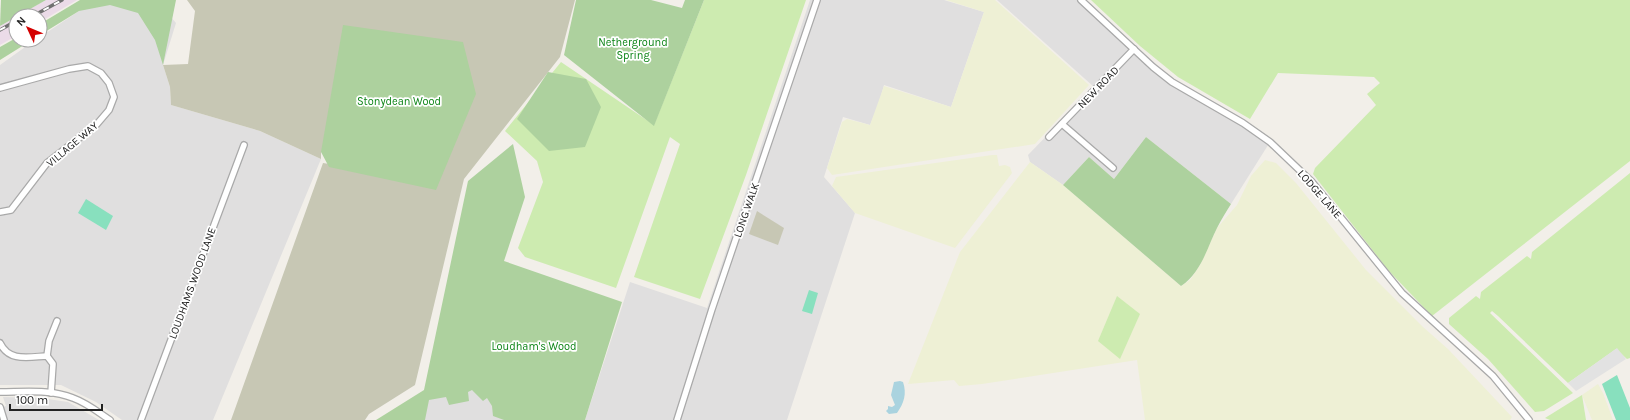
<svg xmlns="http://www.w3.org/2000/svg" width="1630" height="420" viewBox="0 0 1630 420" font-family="Karla,sans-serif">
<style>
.residential{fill:#e0dfdf}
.industrial{fill:#ebdbe8}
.construction{fill:#c7c7b4}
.farmland{fill:#eef0d5}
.grass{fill:#cdebb0}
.forest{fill:#add19e}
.pitch{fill:#88e0be}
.parking{fill:#e2e2e2}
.water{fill:#aad3df}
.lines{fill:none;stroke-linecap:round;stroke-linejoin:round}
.minor-casing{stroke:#a9a9a9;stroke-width:8}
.minor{stroke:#fff;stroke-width:5.5}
.rail-casing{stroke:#707070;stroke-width:3.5}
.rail{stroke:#fff;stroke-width:2;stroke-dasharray:6;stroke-linecap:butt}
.labels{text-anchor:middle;stroke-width:3.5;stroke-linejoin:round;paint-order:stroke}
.park-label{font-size:11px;fill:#0c8416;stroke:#fff}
.street-label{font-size:11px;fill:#222;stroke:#fff}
</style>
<rect width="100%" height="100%" fill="#f2efe9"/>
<g class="residential">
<path d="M93 0H136L159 3 176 23 163 65 170 87 171 105 260 131 321 159 213 420H122L96 402 61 385H0V65L35 40H40V37L79 11Z"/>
<path d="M810 0H944L984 12 951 107 884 85 878 106 870 125 843 117 824 177 855 213 787 420H585L630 282 707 308Z"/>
<path d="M997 0H1081L1172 82 1270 142 1231 204 1146 137 1114 179 1089 157 1063 185 1030 162 1028 155 1094 87Z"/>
<path d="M471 388 487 396 511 420H414L427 398Z"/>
<path d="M3 397 41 398 68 402 99 420H0V408L6 406Z"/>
</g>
<g class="industrial">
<path d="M46 0H77L40 22V16H17Z"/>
<path d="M16 17V36L0 45V26Z"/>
</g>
<g class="construction">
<path d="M187 0H575L560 57 464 179 415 385 369 414 365 420H231L323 163 432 180 321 152V159L260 131 171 105 170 87 163 65 188 64 195 11Z"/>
<path d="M757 211 784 228 778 245 749 234Z"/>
</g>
<g class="farmland">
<path d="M946 0H995L1089 85 1035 144 832 175 827 168 842 122 847 119 870 125 884 86 951 107 984 12Z"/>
<path d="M992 155H997L999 166 1005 165 1010 167 1012 173 955 248 855 213 832 186 836 177Z"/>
<path d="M1265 160 1276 163 1296 183 1366 270 1423 327 1448 349 1512 417 1510 420H1145L1137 360 982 384 959 386 954 380 908 384 960 252 1030 162 1063 185 1181 286 1190 280 1200 265 1217 228 1237 205 1251 176Z"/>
<path d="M1598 384 1603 393 1613 420H1592L1582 395Z"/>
</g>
<g class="grass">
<path d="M704 0H806L746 175 700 299 634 277 680 144 670 137 616 288 525 257 518 248 543 182 537 161 505 131 561 62 654 125Z"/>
<path d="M1091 0H1630V161L1432 316 1388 270 1313 174 1315 168 1376 105 1367 94 1380 83 1374 77 1278 73 1250 119 1178 77 1140 46Z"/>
<path d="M1630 173V358L1627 359 1616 349 1568 383 1498 316 1492 311 1490 313 1573 393 1544 411 1535 412 1488 359 1449 324V318L1476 296 1480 299 1481 292 1527 256 1531 259 1532 252Z"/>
<path d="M1117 296 1140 314 1120 359 1098 341Z"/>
<path d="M1582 395 1586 420H1550L1545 418Z"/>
</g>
<g class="forest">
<path d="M1 0H46L0 26Z"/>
<path d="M80 0H176L163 65 155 40 138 13 110 5 79 11 40 35V24Z"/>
<path d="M576 0H651L682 8 685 0H704L654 126 564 55Z"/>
<path d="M343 25 463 42 476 94 436 190 329 167 321 152Z"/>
<path d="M16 38V40H32L0 60V47Z"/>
<path d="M548 72 586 79 601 107 585 147 549 151 517 119Z"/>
<path d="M1146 137 1231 204C1226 212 1221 220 1217 228 1207 248 1201 273 1181 286L1063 185 1089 157 1114 179Z"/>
<path d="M513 144 525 197 504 261 622 302 585 420H504L493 416 492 406 487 398 483 401 472 390 468 392 469 401 449 405 446 397 429 400 425 420H376L424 390 468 181Z"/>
</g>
<g class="pitch">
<path d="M86 199 113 216 106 230 78 213Z"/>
<path d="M809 290 818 293 812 314 802 311Z"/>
<path d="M1617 375 1630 408V420H1616L1602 384Z"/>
</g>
<path class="parking" d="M1617 348 1626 359 1576 391 1568 383Z"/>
<path class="water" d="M900 381 903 382C907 394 904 403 897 413L889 414 886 411 888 409V406L892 407 895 405 891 395 894 382Z"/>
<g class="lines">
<defs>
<g id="minor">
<path d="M1081 0 1153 67 1172 82 1243 123 1270 142 1312 182 1402 293 1493 376 1529 420"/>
<path d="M0 88 69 69 88 66 101 73 109 83 114 97 109 110 97 124 47 163 11 210 0 212"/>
<path d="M1062 124 1113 168"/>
<path d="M1049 137 1134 49"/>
<path d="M0 343C9 362 28 357 47 356L53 364 51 393"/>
<path d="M47 356 49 341 57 321"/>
<path d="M0 392C24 392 51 389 73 398 87 403 98 412 110 420"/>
<path d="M0 407 4 420"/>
<path d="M141 420 244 145"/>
<path d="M677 420 712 309 817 0"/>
</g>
</defs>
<use href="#minor" class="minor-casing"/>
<use href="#minor" class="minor"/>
<defs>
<g id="rail">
<path d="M33 16 62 0"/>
<path d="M0 30 16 21"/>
</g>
</defs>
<use href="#rail" class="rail-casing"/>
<use href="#rail" class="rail"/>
</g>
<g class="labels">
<g class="park-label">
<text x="633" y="46">Netherground<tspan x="633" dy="13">Spring</tspan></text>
<text x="399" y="105">Stonydean Wood</text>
<text x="534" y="350">Loudham's Wood</text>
</g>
<g class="street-label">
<text transform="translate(1098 87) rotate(-46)" y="4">NEW ROAD</text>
<text transform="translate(72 144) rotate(-40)" y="4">VILLAGE WAY</text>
<text transform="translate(1320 194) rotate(49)" y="4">LODGE LANE</text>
<text transform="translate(746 210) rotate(-71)" y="4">LONG WALK</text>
<text transform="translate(192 283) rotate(-70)" y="4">LOUDHAMS WOOD LANE</text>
</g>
</g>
<g transform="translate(28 28) rotate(314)"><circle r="19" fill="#ffffff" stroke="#a7a7a7"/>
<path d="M0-3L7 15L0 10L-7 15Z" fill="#d40000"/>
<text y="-6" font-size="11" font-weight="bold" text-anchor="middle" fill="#222222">N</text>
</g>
<path d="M10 404v6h92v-6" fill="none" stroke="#222222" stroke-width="2"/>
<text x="16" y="404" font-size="12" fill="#222222" stroke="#ffffff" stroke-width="3" paint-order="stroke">100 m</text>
</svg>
